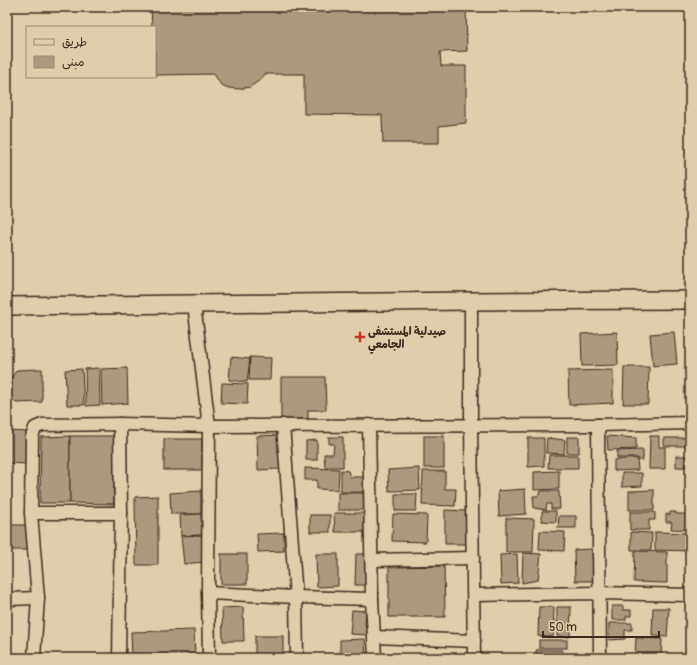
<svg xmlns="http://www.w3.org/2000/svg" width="697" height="665" viewBox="0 0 697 665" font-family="Pangolin,'Playpen Sans Arabic',sans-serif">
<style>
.building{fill:#ac9a80;stroke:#3b2a1e}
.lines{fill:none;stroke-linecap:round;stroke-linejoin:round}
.street-casing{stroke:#3b2a1e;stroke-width:15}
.secondary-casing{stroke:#3b2a1e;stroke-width:20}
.street{stroke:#dfcdab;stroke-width:12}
.secondary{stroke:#dfcdab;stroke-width:17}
.poi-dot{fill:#c8321e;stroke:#dfcdab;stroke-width:1.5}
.labels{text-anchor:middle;stroke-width:3;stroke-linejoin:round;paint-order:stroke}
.poi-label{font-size:11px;font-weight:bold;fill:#3b2a1e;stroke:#dfcdab;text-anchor:start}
</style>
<rect width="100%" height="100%" fill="#dfcdab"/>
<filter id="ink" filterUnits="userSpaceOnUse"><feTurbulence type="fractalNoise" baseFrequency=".025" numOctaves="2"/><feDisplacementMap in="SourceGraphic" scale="8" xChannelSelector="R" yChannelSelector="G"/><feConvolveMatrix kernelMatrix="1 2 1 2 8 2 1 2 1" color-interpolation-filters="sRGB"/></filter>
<g filter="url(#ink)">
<g class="building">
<path d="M151 7H466L467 51 440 52 441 66H466V123L439 126V143H383L382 115 304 114V74H265L260 80 250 87 238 89 229 88 221 85 214 74 155 75V27H152Z"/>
<path d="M617 332 618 365 582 366 581 334Z"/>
<path d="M674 332 677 364 653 366 650 334Z"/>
<path d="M231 357 250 359 247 382 229 380Z"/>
<path d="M250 357 271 358 270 380H249Z"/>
<path d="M624 367H649L648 404H623Z"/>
<path d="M99 368 100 405 86 406 85 369Z"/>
<path d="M127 368 128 403 102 405 101 369Z"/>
<path d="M42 369V402L16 403 7 393V383L17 370Z"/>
<path d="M82 369 84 405H67L65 370Z"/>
<path d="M613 370V403L569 405 568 371Z"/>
<path d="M281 377H325L326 410H308V419H281Z"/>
<path d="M222 383 248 384 247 404 221 403Z"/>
<path d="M7 431 30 432 27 464 7 463Z"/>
<path d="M280 435 281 469 258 470 257 436Z"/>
<path d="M70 436V503H40L41 437Z"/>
<path d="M70 436H114V504L70 503Z"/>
<rect x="424" y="436" width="20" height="32"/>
<path d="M607 436 636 438V449L608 450Z"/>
<path d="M650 436H659V447H665V469H649Z"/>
<path d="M329 437H343V467H325L324 454H333L334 444H329Z"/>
<rect x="567" y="437" width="12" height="16"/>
<path d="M528 438H544V466L528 467Z"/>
<path d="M547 438 565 440 564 454 546 453Z"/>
<rect x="664" y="438" width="24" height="8"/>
<rect x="164" y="439" width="38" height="31"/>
<path d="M317 440V460H306V441Z"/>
<path d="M643 450V460H638V458H617V451Z"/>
<path d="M549 455H578V468H548Z"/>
<path d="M676 456H690V460H685V467H676Z"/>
<path d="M637 458 638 470 614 471V460Z"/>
<path d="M305 468 339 469 338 490 317 489V480H305Z"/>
<path d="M419 468 420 490 389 491 388 470Z"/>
<path d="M341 470 348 471 350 477H368V492H341Z"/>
<path d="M423 471H445V489H456L455 506 422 505Z"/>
<path d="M559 471V489L534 490V472Z"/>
<path d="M622 473H642V486L622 487Z"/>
<path d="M525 489 526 514 499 516 498 491Z"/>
<path d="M654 490V510H629V491Z"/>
<path d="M201 491V514H171L170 493Z"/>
<path d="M541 491H559L560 509H551V504H547L546 510 534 508 533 496H537L540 494Z"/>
<rect x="338" y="493" width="28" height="17"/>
<path d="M395 494H417L416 511H395Z"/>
<path d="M158 496V565H136L135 497Z"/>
<path d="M445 510 466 511V544H445Z"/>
<path d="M542 511H556V522L542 521Z"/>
<path d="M630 512H655V520H649V530H630Z"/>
<path d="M670 512H676V514H690V530L671 529 672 522H666V514L670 515Z"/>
<path d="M334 513H365V532H335Z"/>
<path d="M201 514 202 535 181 536 180 515Z"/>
<path d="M393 514 427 515 426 542 392 541Z"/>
<rect x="310" y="515" width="20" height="17"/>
<path d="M559 516H576V528H558Z"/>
<path d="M506 518 534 519 533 552H506Z"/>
<path d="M7 525H28L29 550H7Z"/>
<path d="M540 531 565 532 564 551 539 550Z"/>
<path d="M631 532 652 533 651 550H631Z"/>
<path d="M655 532 690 533V551L655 550Z"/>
<path d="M284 533V551L258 552 257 534Z"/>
<path d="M202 535 203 562 184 564 181 536Z"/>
<path d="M592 549 593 581H575L574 550Z"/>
<path d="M635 551 667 552V583L634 582Z"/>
<path d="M523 553 541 554 538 580 522 583Z"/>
<rect x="221" y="554" width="26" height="30"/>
<path d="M316 554H338V586L317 587Z"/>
<path d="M356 554H369L368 585H355Z"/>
<path d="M517 554 518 583 501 584 500 555Z"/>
<path d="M444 566 445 617H389V567Z"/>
<path d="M612 606H623V610H631V616H626V620H612Z"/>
<path d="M243 607 244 641H223L222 608Z"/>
<path d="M539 607H554L553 637 538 636Z"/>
<path d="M557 607H571L570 637 557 636Z"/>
<path d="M653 608H669L667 637 652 636Z"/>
<path d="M352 610 366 611 365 624 368 635 350 634Z"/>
<path d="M609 623H632V630H625V639L609 640Z"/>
<path d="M194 630 195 658H132L131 632Z"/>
<rect x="255" y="636" width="28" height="22"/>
<path d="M636 638 662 639 661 657H635Z"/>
<path d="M365 639 366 658H340V640Z"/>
<rect x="539" y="640" width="28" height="8"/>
<path d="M536 650H562V654L553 653V658L536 657Z"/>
</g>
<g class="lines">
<defs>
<g id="street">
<path d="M471 301V425L474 658"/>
<path d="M194 304 209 426 208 593 209 658"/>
<path d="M283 425 296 597 297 658"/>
<path d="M369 425 372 599 375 658"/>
<path d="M598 425 600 658"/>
<path d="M31 513H121"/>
<path d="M372 560 473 558"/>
<path d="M208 593 296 597 372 599"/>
<path d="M474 595 599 593 690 595"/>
<path d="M7 599 38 598"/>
<path d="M375 637 474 641"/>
<path d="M34 658 38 598 31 513 32 437 35 428 42 425 120 424 209 426 598 425 690 423"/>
<path d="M119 658 121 513 120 424"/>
</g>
<path id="secondary" d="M7 306 471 301 690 300"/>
</defs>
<use href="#street" class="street-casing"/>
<use href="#secondary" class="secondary-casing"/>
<use href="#street" class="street"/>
<use href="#secondary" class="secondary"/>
</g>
</g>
<path class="poi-dot" d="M358 331h4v4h4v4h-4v4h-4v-4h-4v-4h4z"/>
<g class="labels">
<g class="poi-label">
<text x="368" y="335">صيدلية المستشفى<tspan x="368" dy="13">الجامعي</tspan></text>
</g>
</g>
<rect width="697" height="665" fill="none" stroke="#dfcdab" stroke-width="24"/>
<rect x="12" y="12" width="673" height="641" fill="none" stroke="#3b2a1e" stroke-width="1.5" filter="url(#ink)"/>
<rect x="26" y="26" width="130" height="52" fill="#dfcdab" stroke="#9d8c73"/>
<rect x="34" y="39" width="20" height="6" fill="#dfcdab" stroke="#9d8c73"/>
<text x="62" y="46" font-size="12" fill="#3b2a1e">طريق</text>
<rect x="34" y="56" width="20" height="12" fill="#ac9a80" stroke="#9d8c73"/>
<text x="62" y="66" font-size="12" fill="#3b2a1e">مبنى</text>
<path d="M543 631v6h116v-6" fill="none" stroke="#3b2a1e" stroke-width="2"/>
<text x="549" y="631" font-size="12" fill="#3b2a1e" stroke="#dfcdab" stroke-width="3" paint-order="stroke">50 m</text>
</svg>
